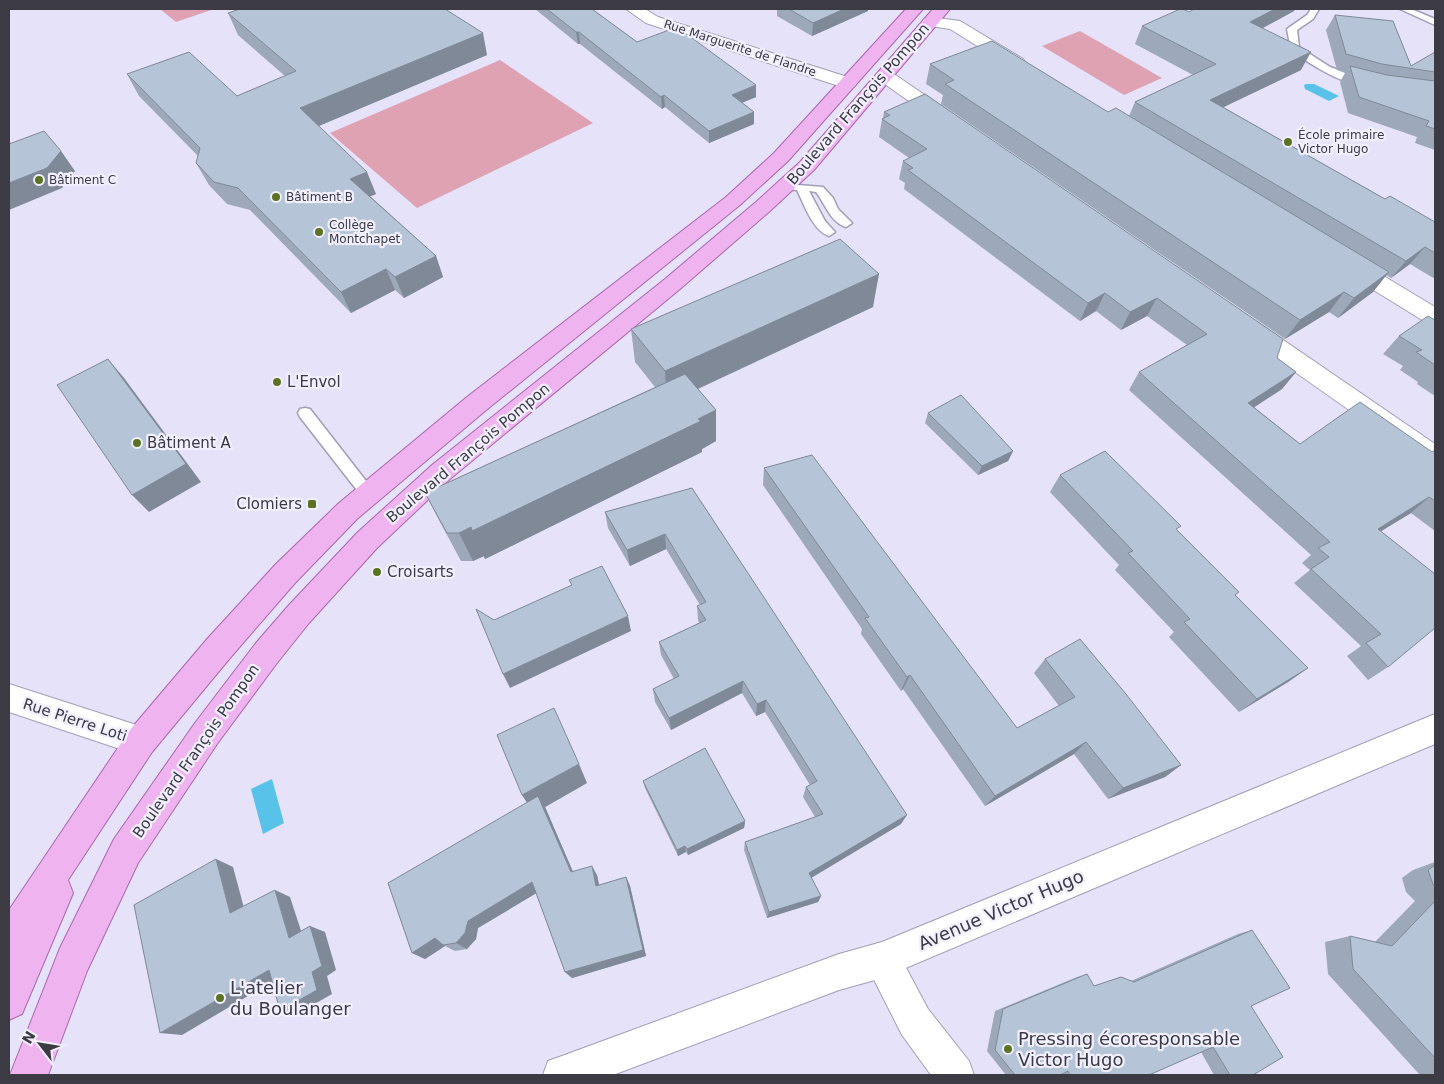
<svg xmlns="http://www.w3.org/2000/svg" width="1444" height="1084" viewBox="0 0 1444 1084" font-family="'DejaVu Sans',sans-serif">
<style>
.green{fill:#dea2b3}
.water{fill:#59c2e9}
.lines{fill:none;stroke-linecap:round;stroke-linejoin:round}
.service-casing{stroke:#a29eb5;stroke-width:3}
.minor-casing{stroke:#a29eb5;stroke-width:2}
.secondary-casing{stroke:#a29eb5;stroke-width:2}
.primary-casing{stroke:#a968ad;stroke-width:2}
.service{fill:#fff;fill-rule:evenodd}
.minor{fill:#fff;fill-rule:evenodd}
.secondary{fill:#fff;fill-rule:evenodd}
.primary{fill:#efb3ef;fill-rule:evenodd}
.wall{fill:#9da9ba}
.shaded-wall{fill:#7f8997}
.building{fill:#b6c4d8;stroke:#7f8997}
.poi-dot{fill:#5b7223;stroke:#f2f0ff;stroke-width:2}
.labels{text-anchor:middle;stroke-width:4.5;stroke-linejoin:round;paint-order:stroke}
.far-street-label{font-size:12px;fill:#3c3b44;stroke:#f2f0ff}
.far-poi-label{font-size:12px;fill:#3c3b44;stroke:#f2f0ff;text-anchor:start}
.street-label{font-size:15px;fill:#3c3b44;stroke:#f2f0ff}
.poi-label{font-size:15px;fill:#3c3b44;stroke:#f2f0ff;text-anchor:start}
.near-street-label{font-size:18px;fill:#3c3b44;stroke:#f2f0ff}
.near-poi-label{font-size:18px;fill:#3c3b44;stroke:#f2f0ff;text-anchor:start}
</style>
<rect width="100%" height="100%" fill="#e5e2fa"/>
<g class="green">
<path d="M160 9H214L176 22Z"/>
<path d="M1080 31 1162 78 1124 95 1042 46Z"/>
<path d="M500 60 593 123 417 208 330 133Z"/>
</g>
<g class="water">
<path d="M1306 84H1314L1339 96 1329 101 1305 89 1304 85Z"/>
<path d="M272 779 284 823 263 834 251 789Z"/>
</g>
<g class="lines">
<defs>
<g id="service">
<path d="M1311 9H1319L1313 19 1297 30 1299 47 1330 67 1366 80V84C1346 88 1307 62 1291 50L1287 29 1307 15Z"/>
<path d="M1400 9H1411L1435 19V25Z"/>
<path d="M785 184 823 187 833 198 838 209 852 223 846 227C830 222 825 203 816 192L809 191 825 221 835 232 829 236C813 231 804 204 797 190L781 189 780 187 781 185Z"/>
<path d="M305 408 310 409 373 490 375 494 373 498 368 500 363 498 300 417 298 413 300 409Z"/>
</g>
<g id="minor">
<path d="M626 9H645L658 17 854 79 857 83 854 87 848 88 842 87 646 23Z"/>
<path d="M930 17 960 21 1023 59 1026 63 1023 67 1017 68 1011 67 950 29 924 25 922 22 924 19Z"/>
<path d="M885 71 891 72 954 115 956 119 954 123 947 125 940 123 879 80 876 76 879 72Z"/>
<path d="M1349 258 1357 260 1435 307V325L1427 323 1341 270 1338 265 1341 260Z"/>
<path d="M1249 320 1257 322 1435 444V467L1426 464 1241 334 1238 328 1241 322Z"/>
<path d="M9 684 152 730 157 741 152 752 141 756 9 712Z"/>
<path d="M882 942 895 947 928 1009 969 1061 974 1075H931L902 1035 864 960 869 947Z"/>
</g>
<path id="secondary" d="M1435 714V744L882 978 839 990 613 1075H543L548 1061 562 1056 839 954 882 942Z"/>
<g id="primary">
<path d="M906 9H923L788 161 740 205 485 411 357 519 295 583 230 658 152 752 68 880 73 893 68 905 22 1014 9 1020V910L130 730 208 638 275 565 339 503 467 397 726 197 774 153Z"/>
<path d="M933 9H950L814 170 770 211 680 289 450 479 377 548 309 623 277 663 217 744 138 863 87 971 48 1075H10L60 948 114 839 195 723 256 643 289 605 358 532 432 465 665 279 756 202 800 162Z"/>
</g>
</defs>
<use href="#service" class="service-casing"/>
<use href="#minor" class="minor-casing"/>
<use href="#secondary" class="secondary-casing"/>
<use href="#primary" class="primary-casing"/>
<use href="#service" class="service"/>
<use href="#minor" class="minor"/>
<use href="#secondary" class="secondary"/>
<use href="#primary" class="primary"/>
</g>
<g class="wall">
<path d="M535 9H592L637 42 756 85V97L742 103 754 112V124L709 143 665 107 662 109 580 44H578Z"/>
<path d="M777 9H868V11L812 36 777 16Z"/>
<path d="M1294 11 1262 28 1301 70 1223 107 1385 199 1435 222V279L1410 264 1391 278 1386 275 1373 292 1338 318 1329 312 1285 339 941 104 943 95 926 84 930 64 1108 112 1129 116 1135 102 1193 75 1135 44 1142 26 1189 12Z"/>
<path d="M228 13 487 55 319 126 376 194 370 196 436 256 443 277 404 298 395 290 351 313 250 210 227 204 209 185 196 163 198 156 139 96 127 74 237 96 285 76 238 35Z"/>
<path d="M1335 15 1411 66 1435 52V150L1415 143 1417 137 1348 113 1340 82 1345 73 1337 70 1326 30Z"/>
<path d="M884 112 1277 358 1296 372 1282 389 1254 407 1300 444 1432 452 1435 450V531L1411 513 1381 531 1388 667 1368 680 1347 656 1361 646 1294 583 1310 570 1302 563 1311 555 1129 390 1139 372 1187 345 1147 316 1121 330 1096 311 1080 321 904 189 905 183 899 179 903 161 909 158 879 137 882 119 883 118Z"/>
<path d="M873 307 698 389 716 410V441L702 449V452L485 559 484 556 473 561H461L440 522 425 493 655 387 635 362 631 329Z"/>
<path d="M1435 320V396L1417 384 1418 382 1400 370 1403 366 1383 354 1399 336Z"/>
<path d="M928 413 1013 451 1008 461 978 475 925 423Z"/>
<path d="M764 468 1017 728 1059 706 1034 673 1045 659 1181 765 1165 777 1108 799 1074 754 985 806 903 689 901 691 861 634 862 629 763 485Z"/>
<path d="M1060 475 1178 531 1235 596 1308 668 1288 682 1239 712 1169 637 1174 632 1115 570 1119 565 1050 492Z"/>
<path d="M692 488 901 824 811 878 821 896 818 902 767 918 744 850 745 842 815 817 803 797 806 787 810 785 765 712 756 716 742 693 671 730 655 702 653 689 674 679 661 655 659 642 699 623 698 620 697 606 700 605 666 549 630 566 608 528 605 512Z"/>
<path d="M643 781 745 821 744 828 688 855 686 852 678 856 645 788Z"/>
<path d="M587 783 545 807 573 872 597 875 599 885 626 877 630 886 646 956 572 978 565 972 536 893 478 928 476 939 467 949 455 951 445 946 425 959 412 953 388 883Z"/>
<path d="M1435 862V1075H1420L1328 974 1325 942 1350 936 1375 942 1415 901 1406 892 1402 878 1413 870Z"/>
<path d="M1252 930 1251 1006 1253 1075H1214L1201 1052 1149 1075H1006L987 1051 995 1011 1077 977 1087 974 1094 986 1121 977 1131 981 1238 934Z"/>
</g>
<g class="shaded-wall">
<path d="M844 9H868V11L812 36 813 23Z"/>
<path d="M1275 9H1295L1294 11 1241 40 1250 22Z"/>
<path d="M576 32H579L580 44H578Z"/>
<path d="M483 33 487 55 309 130 300 108Z"/>
<path d="M1311 52 1301 70 1201 118 1210 100Z"/>
<path d="M756 85V97L731 107 732 95Z"/>
<path d="M664 95 665 107 662 109 661 97Z"/>
<path d="M754 112V124L709 143V131Z"/>
<path d="M61 151 75 171 62 188 9 210V183Z"/>
<path d="M367 172 376 194 359 201 350 179Z"/>
<path d="M1425 247 1410 264 1391 278 1406 261Z"/>
<path d="M436 256 443 277 404 298 395 277Z"/>
<path d="M386 269 395 290 351 313 341 292Z"/>
<path d="M1389 272 1373 292 1338 318 1354 298Z"/>
<path d="M879 274 873 307 667 403 665 371Z"/>
<path d="M1344 292 1329 312 1285 339 1300 320Z"/>
<path d="M1105 293 1096 311 1080 321 1088 303Z"/>
<path d="M1157 298 1147 316 1121 330 1130 312Z"/>
<path d="M108 359 124 378 201 482 149 512 132 495Z"/>
<path d="M1296 372 1282 389 1235 420 1248 403Z"/>
<path d="M716 410V441L702 449V452L485 559 472 531Z"/>
<path d="M1013 451 1008 461 978 475 982 466Z"/>
<path d="M1429 497 1411 513 1360 544 1378 529Z"/>
<path d="M471 527 484 556 473 561 459 533Z"/>
<path d="M665 534 666 549 630 566 627 550Z"/>
<path d="M628 616 631 631 510 688 503 674Z"/>
<path d="M1308 668 1288 682 1239 712 1257 699Z"/>
<path d="M910 675 903 689 901 691 907 677Z"/>
<path d="M743 681 742 693 671 730 669 718Z"/>
<path d="M766 700 765 712 756 716 757 704Z"/>
<path d="M1086 742 1074 754 985 806 995 796Z"/>
<path d="M579 764 587 783 545 807 577 881 522 795Z"/>
<path d="M1181 765 1165 777 1108 799 1123 788Z"/>
<path d="M907 815 901 824 806 881 809 873Z"/>
<path d="M745 821 744 828 688 855 687 849Z"/>
<path d="M685 846 686 852 678 856 677 850Z"/>
<path d="M216 859 233 867 247 919 230 913Z"/>
<path d="M592 866 597 875 601 895 596 886Z"/>
<path d="M626 877 630 886 646 956 572 978 565 972Z"/>
<path d="M532 882 540 891 478 928 476 939 467 949 456 943 468 921Z"/>
<path d="M275 890 290 897 305 943 289 938Z"/>
<path d="M821 896 818 902 767 918 769 912Z"/>
<path d="M310 926 325 932 336 970 327 976 332 994 297 1014 280 1011 312 972Z"/>
<path d="M435 938 445 946 425 959 412 953Z"/>
<path d="M269 970 285 974 182 1035 160 1033Z"/>
</g>
<g class="building">
<path d="M240 9H445L483 33 300 108 367 172 350 179 436 256 395 277 386 269 341 292 238 188 214 182 196 163 200 148 127 74 189 52 237 96 296 71 228 13Z"/>
<path d="M547 9H592L637 42 677 27 756 85 732 95 754 112 709 131 664 95 661 97 579 32H576Z"/>
<path d="M789 9H844L813 23Z"/>
<path d="M1180 9H1183L1189 12 1194 9H1275L1250 22 1311 52 1210 100 1385 199 1390 196 1435 222V253L1425 247 1406 261 1135 102 1216 64 1142 26Z"/>
<path d="M1335 15 1393 21 1411 66 1435 52V72L1382 64 1346 54Z"/>
<path d="M992 41 1108 112 1116 108 1389 272 1354 298 1344 292 1300 320 945 84 954 80 930 64Z"/>
<path d="M1350 66 1387 75 1435 81V129L1426 126 1429 121 1359 97Z"/>
<path d="M925 94 1283 339 1277 358 1296 372 1248 403 1300 444 1360 402 1432 452 1435 450V501L1429 497 1378 529 1435 574V628L1388 667 1366 643 1381 634 1311 569 1329 557 1318 548 1330 542 1139 372 1207 334 1157 298 1130 312 1105 293 1088 303 908 170 913 168 903 161 927 149 882 119 890 115 884 112Z"/>
<path d="M44 131 61 151 47 168 9 183V144Z"/>
<path d="M840 239 879 274 665 371 631 329Z"/>
<path d="M1428 316 1435 320V365L1416 352 1422 350 1399 336Z"/>
<path d="M108 359 186 464 132 495 57 385Z"/>
<path d="M685 374 716 410 698 419 701 421 472 531 471 527 459 533H447L425 493Z"/>
<path d="M961 395 1013 451 982 466 928 413Z"/>
<path d="M1105 451 1181 526 1176 529 1239 592 1235 595 1308 668 1257 699 1184 622 1190 619 1128 553 1133 551 1060 475Z"/>
<path d="M812 455 1017 728 1075 697 1045 659 1080 639 1126 694 1181 765 1123 788 1086 742 995 796 910 675 907 677 865 618 869 617 764 468Z"/>
<path d="M692 488 907 815 809 873 821 896 769 912 745 842 823 814 806 787 817 781 766 700 757 704 743 681 669 718 653 689 679 676 659 642 706 620 697 606 706 602 665 534 627 550 605 512Z"/>
<path d="M602 566 628 616 503 674 476 609 494 620 572 585 569 580Z"/>
<path d="M554 708 579 764 522 795 497 735Z"/>
<path d="M705 748 745 821 687 849 685 846 677 850 643 781Z"/>
<path d="M538 796 571 872 592 866 596 886 626 877 643 950 565 972 532 882 468 921 465 933 456 943 443 945 435 938 412 953 388 883Z"/>
<path d="M216 859 230 913 275 890 289 938 310 926 322 966 312 972 317 990 280 1011 269 970 160 1033 134 905Z"/>
<path d="M1435 865V887L1433 884 1428 870Z"/>
<path d="M1435 901V1058L1353 969 1350 936 1392 946Z"/>
<path d="M1252 930 1290 988 1251 1006 1283 1057 1253 1075H1230L1213 1047 1149 1075H1070L1068 1071 1060 1075H1015L995 1050 1003 1009 1087 974 1094 986 1121 977 1134 982Z"/>
</g>
<g class="poi-dot">
<circle cx="1288" cy="142" r="5"/>
<circle cx="39" cy="180" r="5"/>
<circle cx="276" cy="197" r="5"/>
<circle cx="319" cy="232" r="5"/>
<circle cx="277" cy="382" r="5"/>
<circle cx="137" cy="443" r="5"/>
<rect x="307" y="499" width="10" height="10" rx="2.5"/>
<circle cx="377" cy="572" r="5"/>
<circle cx="220" cy="998" r="5"/>
<circle cx="1008" cy="1049" r="5"/>
</g>
<g class="labels">
<g class="far-street-label">
<text transform="translate(740 48) rotate(18)" y="4">Rue Marguerite de Flandre</text>
</g>
<g class="far-poi-label">
<text x="1298" y="139">École primaire<tspan x="1298" dy="14">Victor Hugo</tspan></text>
<text x="49" y="184">Bâtiment C</text>
<text x="286" y="201">Bâtiment B</text>
<text x="329" y="229">Collège<tspan x="329" dy="14">Montchapet</tspan></text>
</g>
<g class="street-label">
<text transform="translate(858 104) rotate(-49)" y="5">Boulevard François Pompon</text>
<text transform="translate(468 453) rotate(-40)" y="5">Boulevard François Pompon</text>
<text transform="translate(75 720) rotate(18)" y="5">Rue Pierre Loti</text>
<text transform="translate(196 751) rotate(-55)" y="5">Boulevard François Pompon</text>
</g>
<g class="poi-label">
<text x="287" y="387">L'Envol</text>
<text x="147" y="448">Bâtiment A</text>
<text x="302" y="509" text-anchor="end">Clomiers</text>
<text x="387" y="577">Croisarts</text>
</g>
<g class="near-street-label">
<text transform="translate(1001 910) rotate(-23)" y="6">Avenue Victor Hugo</text>
</g>
<g class="near-poi-label">
<text x="230" y="994">L'atelier<tspan x="230" dy="21">du Boulanger</tspan></text>
<text x="1018" y="1045">Pressing écoresponsable<tspan x="1018" dy="21">Victor Hugo</tspan></text>
</g>
</g>
<rect width="1444" height="1084" fill="none" stroke="#3c3b44" stroke-width="20"/>
<g transform="translate(40 1044) rotate(301)" stroke="#f2f0ff" stroke-width="4" paint-order="stroke">
<path d="M0-4L9 19L0 12L-9 19Z" fill="#3c3b44"/>
<text y="-8" font-size="14" font-weight="bold" text-anchor="middle" fill="#3c3b44">N</text>
</g>
</svg>
